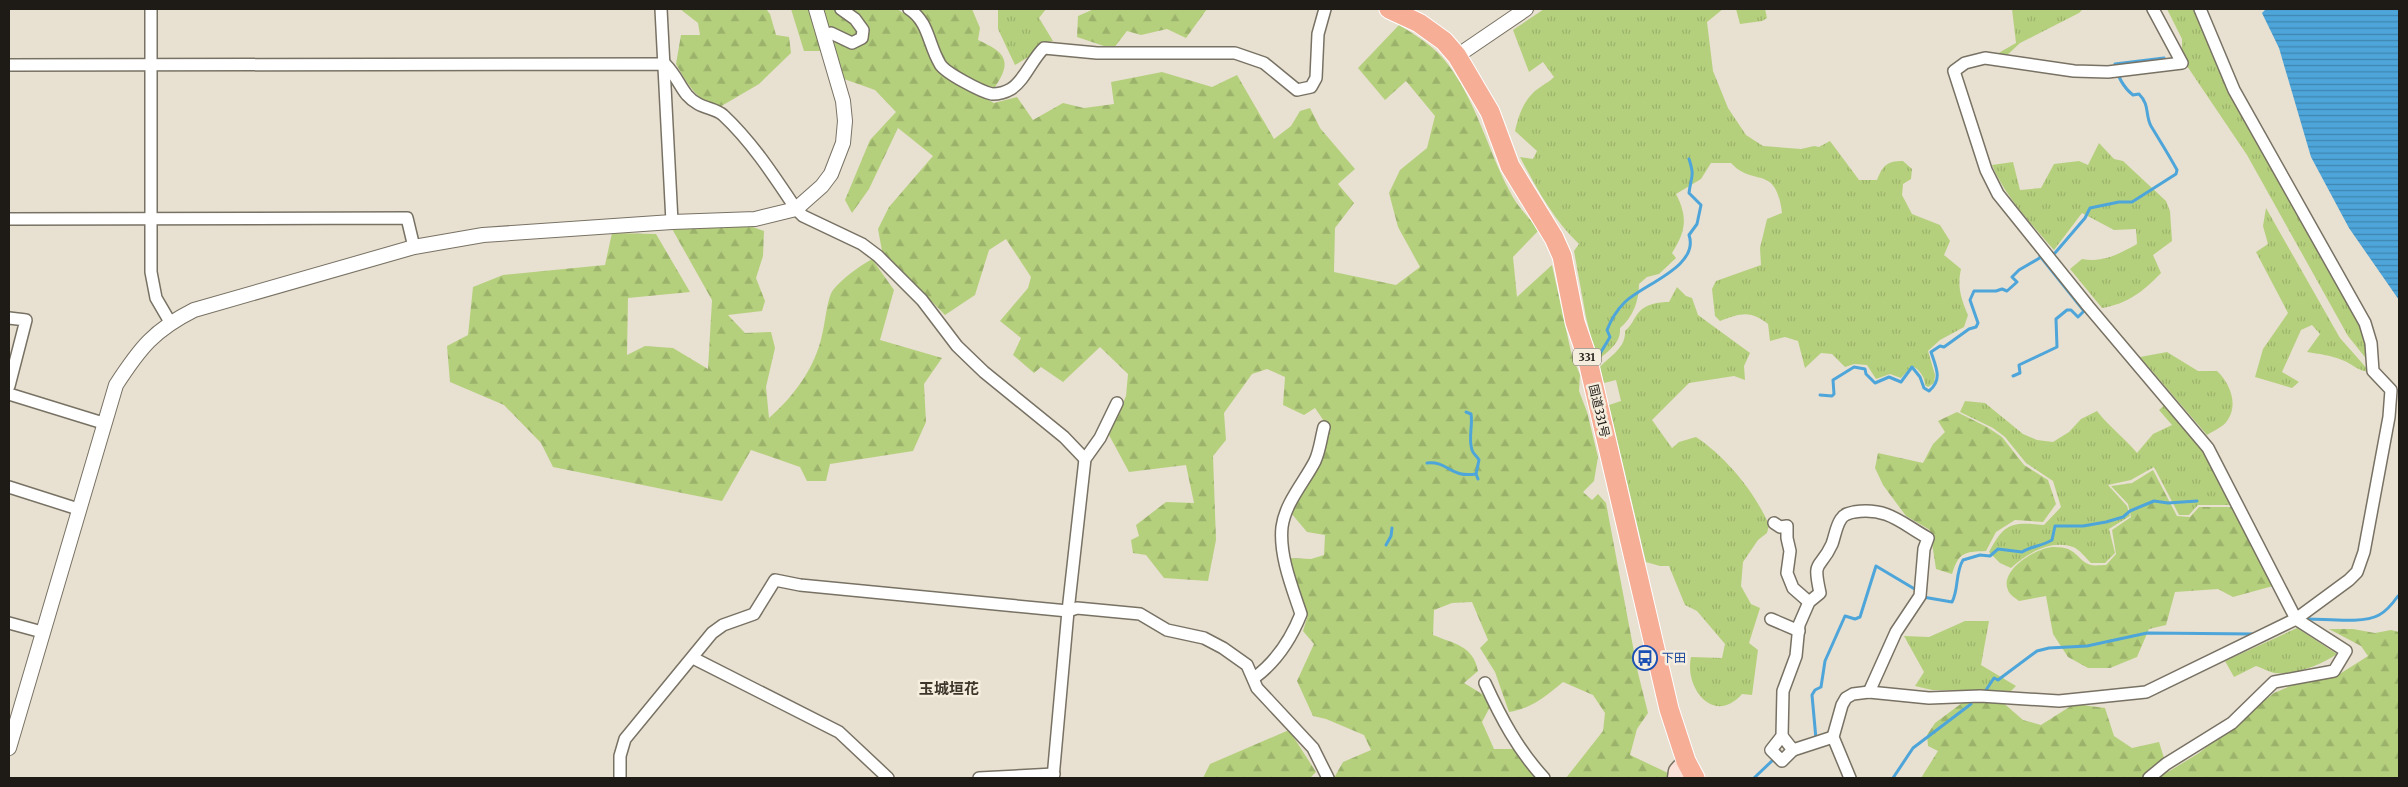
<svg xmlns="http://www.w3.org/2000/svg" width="2408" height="787" viewBox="0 0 2408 787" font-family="Merriweather,'Noto Sans JP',serif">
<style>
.grass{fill:url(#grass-tufts)}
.forest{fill:url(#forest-firs)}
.water{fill:url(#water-rules)}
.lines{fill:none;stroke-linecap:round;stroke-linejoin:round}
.stream{stroke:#4da5da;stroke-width:3}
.minor-casing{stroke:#787264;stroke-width:14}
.tertiary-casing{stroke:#787264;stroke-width:16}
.secondary-casing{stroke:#787264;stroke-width:19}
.trunk-casing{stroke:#fff;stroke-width:21}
.minor{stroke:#fff;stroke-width:11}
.tertiary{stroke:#fff;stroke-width:14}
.secondary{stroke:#fce1d8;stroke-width:16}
.trunk{stroke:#f6ae97;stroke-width:19}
.labels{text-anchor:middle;stroke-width:5;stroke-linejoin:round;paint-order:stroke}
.shield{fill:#f5edde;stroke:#5e5a52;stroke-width:1}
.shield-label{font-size:11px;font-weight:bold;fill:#1e1b16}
.street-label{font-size:12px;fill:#1e1b16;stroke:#f5edde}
.transit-label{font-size:12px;fill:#164399;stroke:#f5edde;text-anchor:start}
.quarter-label{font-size:15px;font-weight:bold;fill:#3c362a;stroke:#f5edde}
</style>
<defs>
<pattern id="grass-tufts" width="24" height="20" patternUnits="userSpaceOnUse" patternTransform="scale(1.25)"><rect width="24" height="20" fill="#b5d07d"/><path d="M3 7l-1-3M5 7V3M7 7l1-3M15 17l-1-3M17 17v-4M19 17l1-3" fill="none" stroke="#9bb26b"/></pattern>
<pattern id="forest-firs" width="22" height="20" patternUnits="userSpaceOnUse" patternTransform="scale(1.25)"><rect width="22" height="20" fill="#b5d07d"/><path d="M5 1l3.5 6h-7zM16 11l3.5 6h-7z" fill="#9bb26b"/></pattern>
<pattern id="water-rules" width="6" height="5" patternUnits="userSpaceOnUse" patternTransform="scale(1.25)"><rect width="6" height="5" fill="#4da5da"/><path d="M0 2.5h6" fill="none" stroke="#3f86b0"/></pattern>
</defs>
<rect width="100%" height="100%" fill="#e8e0d1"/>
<g class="grass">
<path d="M996 9H1046L1039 18 1053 41 1040 43 1030 56 1015 65 998 29V10Z"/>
<path d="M1544 9H1723L1707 22 1713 71 1728 108 1746 135 1763 146 1801 149 1814 146 1819 147 1830 141 1859 180H1877C1883 165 1887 161 1903 161L1912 169 1911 179 1903 184 1902 195 1912 214 1940 225 1950 241 1944 255 1961 269C1957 286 1961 299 1968 315L1964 327 1940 340 1928 351 1935 375 1934 383 1928 387 1925 385C1925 377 1919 369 1912 366L1901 378 1890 374 1876 379 1867 365 1854 364 1845 367 1832 354 1821 353 1805 368 1798 341 1785 337 1770 341 1768 324C1750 310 1741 313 1720 321L1715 316 1712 289 1716 281 1761 265 1760 248 1767 219 1782 213C1776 163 1754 188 1731 163H1711L1701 179 1676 194C1688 217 1686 231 1672 253L1676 258 1659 274 1647 277 1639 284C1639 301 1633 317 1620 328 1621 344 1608 351 1597 361L1586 317 1574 251 1579 244C1553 219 1537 189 1520 157L1533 159 1537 151 1515 131C1518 118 1522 104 1532 94 1538 87 1547 84 1554 77L1543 62 1529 72 1513 30Z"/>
<path d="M1736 9H1765L1767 18 1762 21 1740 24Z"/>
<path d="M2012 9H2083L2079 13 2020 43 2004 58 1995 55 2016 43Z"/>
<path d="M2167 9H2193L2228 88 2358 321 2365 338 2368 361 2348 336 2247 155 2187 66 2182 56V39Z"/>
<path d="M2099 143 2114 159 2123 161 2166 201 2170 211 2172 241 2153 255 2161 273C2144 291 2127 304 2102 308L2070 269 2082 259C2103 263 2119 254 2137 244L2136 229 2114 230 2082 213 2054 250C2031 223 2006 198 1992 165L2013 162 2020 190 2041 188 2054 164 2079 161 2088 165Z"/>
<path d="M2266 208 2340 338 2370 372C2357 371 2353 364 2342 360 2330 355 2319 354 2307 352L2320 334 2312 325 2301 330 2282 372 2299 382 2292 388 2255 377 2263 349 2288 313 2256 252 2268 244 2263 226Z"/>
<path d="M1677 287 1686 296 1692 298 1698 315 1750 353 1744 366 1745 380 1734 376 1689 383 1652 420 1672 448 1679 442 1696 437C1726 457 1755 492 1769 525L1767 533 1758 540 1743 562 1741 586 1751 604 1760 608 1749 643 1758 650 1752 695 1742 694C1714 726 1684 688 1691 657L1722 658 1725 644 1697 611 1685 605 1669 566H1660L1646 562 1609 405 1621 401 1616 380 1604 383 1600 367C1610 356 1626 348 1625 331 1633 324 1633 319 1639 312 1646 304 1659 302 1669 302Z"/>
<path d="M2167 352 2198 371H2217C2230 383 2239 405 2227 421 2223 427 2213 431 2207 435L2140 357Z"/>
<path d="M1965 401 1985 403 2023 434 2037 440 2053 442 2069 432 2081 419 2097 411C2109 427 2124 437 2137 453L2153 434 2172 425 2159 410 2167 403 2207 454 2233 505H2198L2189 515H2179L2154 467 2131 480 2108 485 2127 506 2130 516 2109 529 2115 553 2105 563H2091C2086 558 2079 549 2073 547 2050 539 2027 554 2011 568L2000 563 1989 552C2005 522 2012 522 2044 525L2061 507 2053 481 2026 463 2005 437 1993 428 1960 412Z"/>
<path d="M1965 621H1989L1981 665 2016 686 2011 691 1932 690 1915 686 1924 672 1904 636 1929 637Z"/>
<path d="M2297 628 2337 654C2320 665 2297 675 2275 673 2269 672 2262 668 2256 666L2234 677 2225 661Z"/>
</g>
<g class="forest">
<path d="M680 9H766L770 14 776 35 789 37 791 53 759 84 718 108C697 101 687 83 676 64L681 35H700L698 23Z"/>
<path d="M791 9H809L822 51H804Z"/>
<path d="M822 9H897L916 21 922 32 931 60 942 74 994 103 1017 97 1033 120 1063 103 1084 108 1114 104 1111 82 1162 72 1212 87 1237 75 1274 139 1291 126 1300 111 1310 108 1320 128 1355 169 1338 184 1354 203 1335 228 1334 272 1396 285 1420 267 1398 227 1389 193 1400 170 1427 148 1435 116 1406 81 1385 100 1358 68 1399 25C1414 34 1430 44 1442 57 1475 96 1486 146 1509 190 1516 205 1529 218 1539 230L1513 257 1517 297 1552 265 1571 352 1580 375 1579 391 1587 412 1598 457 1594 481 1583 492 1592 500 1598 494 1606 503 1638 673 1648 713 1637 729 1630 755 1668 773V778H1566L1603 731 1605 713 1593 695 1563 682C1546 696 1531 709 1509 712L1495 672 1480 648 1488 640 1472 602 1452 603 1434 610 1433 635C1454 644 1473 645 1478 671L1464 683 1487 697 1490 707 1482 722 1494 749H1515L1524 764 1538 778H1334L1343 762 1371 750 1364 735 1326 719 1313 716 1297 681 1314 644 1303 631 1308 615 1295 581 1290 558 1311 559 1324 555 1325 535 1307 532 1291 513 1328 427 1315 408 1304 415 1283 405 1285 377 1267 369 1252 374 1224 413 1226 440 1213 456 1216 540 1208 581 1164 578 1146 555 1133 553 1131 540 1139 536 1136 525 1166 502 1194 503 1186 465 1129 472 1109 435 1126 396 1128 374 1100 347 1063 382 1041 367 1034 373 1013 355 1021 338 1000 321 1028 288 1031 277 1006 239 989 250 975 295 945 315 882 251 878 229 889 207 933 156 898 128 869 189 852 213 845 200 870 140 896 112 875 90 844 79Z"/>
<path d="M916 9H972L980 28 978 40C1005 52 1013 61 995 87 969 86 946 69 936 45 930 31 930 18 916 9Z"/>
<path d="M1094 9H1207L1186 38 1167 29 1141 35 1127 31 1113 49 1077 37 1078 16Z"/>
<path d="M750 226 764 231 763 256 756 278 765 301 762 311 728 315 745 333 771 332 775 348 766 387 769 418C794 396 815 368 822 335 825 325 827 298 833 290 843 278 858 267 872 259L894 290 880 340 942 358 924 384 926 422 913 451 830 464 826 481H807L800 467 751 450 722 501 553 467 541 443 504 405 450 382 447 346 468 335 473 287 503 275 605 265 612 233 656 234 690 292 628 298 627 355 645 346 673 348 708 369 712 300 671 227Z"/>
<path d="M1957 412 1987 427 2002 437 2024 465 2048 480 2056 504 2043 522 2015 520 1996 532 1986 551C1964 552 1959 552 1952 574L1936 569 1930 530 1906 516 1883 485 1875 468 1878 453 1923 463 1933 444 1945 432 1938 421Z"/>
<path d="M2153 470 2177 516 2190 517 2199 507H2234L2273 586 2233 597 2218 589 2175 592 2166 625 2149 629 2137 657 2110 668H2088L2068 657 2053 634 2046 596 2019 601C2015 598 2009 594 2008 590 1999 570 2037 547 2054 547 2079 547 2075 560 2091 565 2095 566 2102 565 2106 565L2116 554 2112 530 2131 517 2128 504 2111 486 2132 483Z"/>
<path d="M2329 629H2353L2375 633 2391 630 2399 632V778H2158L2199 753 2274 693 2290 686 2338 675 2368 656 2361 646Z"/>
<path d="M1966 700H2000L2023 720 2041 725 2074 704 2105 708 2114 736 2132 748 2159 742 2165 761 2143 778H1921L1938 751 1928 746 1927 735 1935 723Z"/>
<path d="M1289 730 1316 772 1310 778H1203L1210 764Z"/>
</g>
<path class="water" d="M2266 9H2399V300L2349 228 2311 157 2279 48 2262 13Z"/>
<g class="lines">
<g class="stream">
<path d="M2049 255 2055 253 2085 218 2090 208 2119 202H2132L2176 174 2177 170C2169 155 2160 141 2151 126 2145 115 2150 105 2139 94L2133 95C2124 88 2117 76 2115 64L2164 58"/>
<path d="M1598 357 1610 337 1607 330C1611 320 1617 310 1624 303 1641 285 1700 267 1689 235L1697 224 1701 205 1689 193C1691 176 1695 177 1689 159"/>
<path d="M2013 376 2020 373 2019 365 2057 347 2056 319 2067 310H2071L2078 317 2084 311 2040 256"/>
<path d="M1820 395 1832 396 1834 394 1833 380 1854 367 1865 369 1866 374 1875 383 1889 377 1901 382 1912 367 1920 377 1924 388 1929 391C1943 380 1936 367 1931 352L1940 346 1944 347 1969 329 1976 327 1978 323 1970 300 1974 291H1996L2002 289 2007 291 2017 282 2012 277 2019 270 2043 256"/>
<path d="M1466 412 1471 414C1473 426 1468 438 1472 450 1473 454 1477 456 1479 460L1476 474"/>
<path d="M1427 463C1449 461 1449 478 1476 474L1478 479"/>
<path d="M1386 545 1391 536 1392 528"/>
<path d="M1923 597 1952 602C1959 589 1955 573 1963 560L1980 555 1990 556 1998 549 2022 552C2032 546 2042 546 2052 540L2055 526H2083L2106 522 2123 517 2130 511 2154 501 2168 503 2197 501"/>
<path d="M2308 619C2327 619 2363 624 2379 615 2387 611 2393 603 2398 596"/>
<path d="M1986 690 1994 678 1998 680 2037 651 2049 648 2087 646 2147 633 2256 634"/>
<path d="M1816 739 1812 695 1815 690 1821 687 1825 661 1845 616 1855 619 1860 617 1876 566 1918 591"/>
<path d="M1754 778 1774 759"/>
<path d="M1893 778 1913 748 1971 704"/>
</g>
<defs>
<g id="minor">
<path d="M151 9V272L156 298 170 322"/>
<path d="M661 9 672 222"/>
<path d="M909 9C929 22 928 44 940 64 945 73 982 92 992 94 998 94 1006 92 1011 89 1025 80 1032 59 1044 48L1097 53H1235L1264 63 1297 90 1311 87 1316 78 1318 34 1325 9"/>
<path d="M823 35 831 33 852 43 862 38 863 30 855 19 841 9"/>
<path d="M9 65 665 64C676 75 679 85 687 95 699 109 714 107 723 115 752 142 774 176 796 209L803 216 862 244 878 256 922 300 957 346 984 372 1064 437 1085 459"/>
<path d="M9 219 407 218 414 247"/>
<path d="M9 318 26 320 9 386"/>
<path d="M9 394 103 423"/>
<path d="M9 487 78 509"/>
<path d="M1774 523 1780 527 1787 526V538L1790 551 1787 573 1793 588 1809 602"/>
<path d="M1771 619 1799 631"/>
<path d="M9 623 42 632"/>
<path d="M693 658 839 732 888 778"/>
<path d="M1254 678C1276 662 1291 639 1301 614 1292 587 1279 555 1282 527 1285 503 1305 481 1315 461 1320 450 1321 438 1324 427"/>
<path d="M1485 683C1501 718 1518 750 1544 778"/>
<path d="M1782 736 1793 750 1833 737"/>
<path d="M1793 750 1782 761 1771 750 1782 736 1783 691 1796 656 1799 625 1809 602 1820 593C1812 557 1820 571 1832 544 1835 536 1836 526 1841 519 1844 514 1849 513 1854 512 1888 507 1901 523 1928 538L1924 549 1920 596 1896 632 1869 692"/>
<path d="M620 778V756L625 739 712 633 723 625 754 614 775 580 800 585 1068 611 1077 608 1140 614 1167 630 1204 638 1223 648 1247 665 1257 688 1313 748 1328 778"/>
<path d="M979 778 1054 774"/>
<path d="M1053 778 1068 611 1085 459 1100 438 1117 403"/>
<path d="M1850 778 1833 737 1842 705 1846 698 1853 694 1869 692 1929 698 1980 696 2059 701 2146 692 2296 619 2349 580 2357 572 2364 552 2389 417 2391 390 2373 371 2371 343 2365 323 2234 90 2200 9"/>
<path d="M2149 778 2166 764 2232 723 2274 682 2334 671 2346 651 2296 619 2208 448 2088 306 1998 194 1986 170 1954 71 1965 63 1985 58 2074 71 2108 72 2182 63 2153 9"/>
</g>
<g id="tertiary">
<path d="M1457 56 1526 9"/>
<path d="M9 748 116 385C140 348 154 330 194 310L414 247 483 235 672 222 755 219 796 209 822 186 831 174 843 143 845 121 843 101 816 9"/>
</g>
<path id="secondary" d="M1676 778 1677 771 1686 761"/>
<path id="trunk" d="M1389 9 1419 23 1444 41 1457 56 1490 112 1510 166 1554 238 1562 256 1575 322 1587 357 1669 709 1686 761 1695 778"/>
</defs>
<use href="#minor" class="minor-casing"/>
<use href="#tertiary" class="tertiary-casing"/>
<use href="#secondary" class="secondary-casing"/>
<use href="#trunk" class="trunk-casing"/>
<use href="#minor" class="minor"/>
<use href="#tertiary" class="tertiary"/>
<use href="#secondary" class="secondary"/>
<use href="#trunk" class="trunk"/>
</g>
<defs>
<symbol id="bus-ring" viewBox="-11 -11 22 22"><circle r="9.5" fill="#f5edde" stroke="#1a4fb4" stroke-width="1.5"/><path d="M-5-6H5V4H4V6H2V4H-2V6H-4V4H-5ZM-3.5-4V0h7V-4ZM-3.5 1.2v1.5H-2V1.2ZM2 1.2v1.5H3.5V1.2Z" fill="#1a4fb4"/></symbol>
</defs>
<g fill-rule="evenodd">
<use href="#bus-ring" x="1631" y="644" width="28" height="28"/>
</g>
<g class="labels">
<rect class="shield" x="1573" y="348.5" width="28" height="17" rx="4"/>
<g class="shield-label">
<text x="1587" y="361">331</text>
</g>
<g class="street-label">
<text transform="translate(1599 411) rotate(77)" y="4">国道331号</text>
</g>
<g class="transit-label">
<text x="1662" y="662">下田</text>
</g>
<g class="quarter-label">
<text x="949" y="694">玉城垣花</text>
</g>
</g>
<rect width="2408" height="787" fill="none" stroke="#1e1b16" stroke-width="20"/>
</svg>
